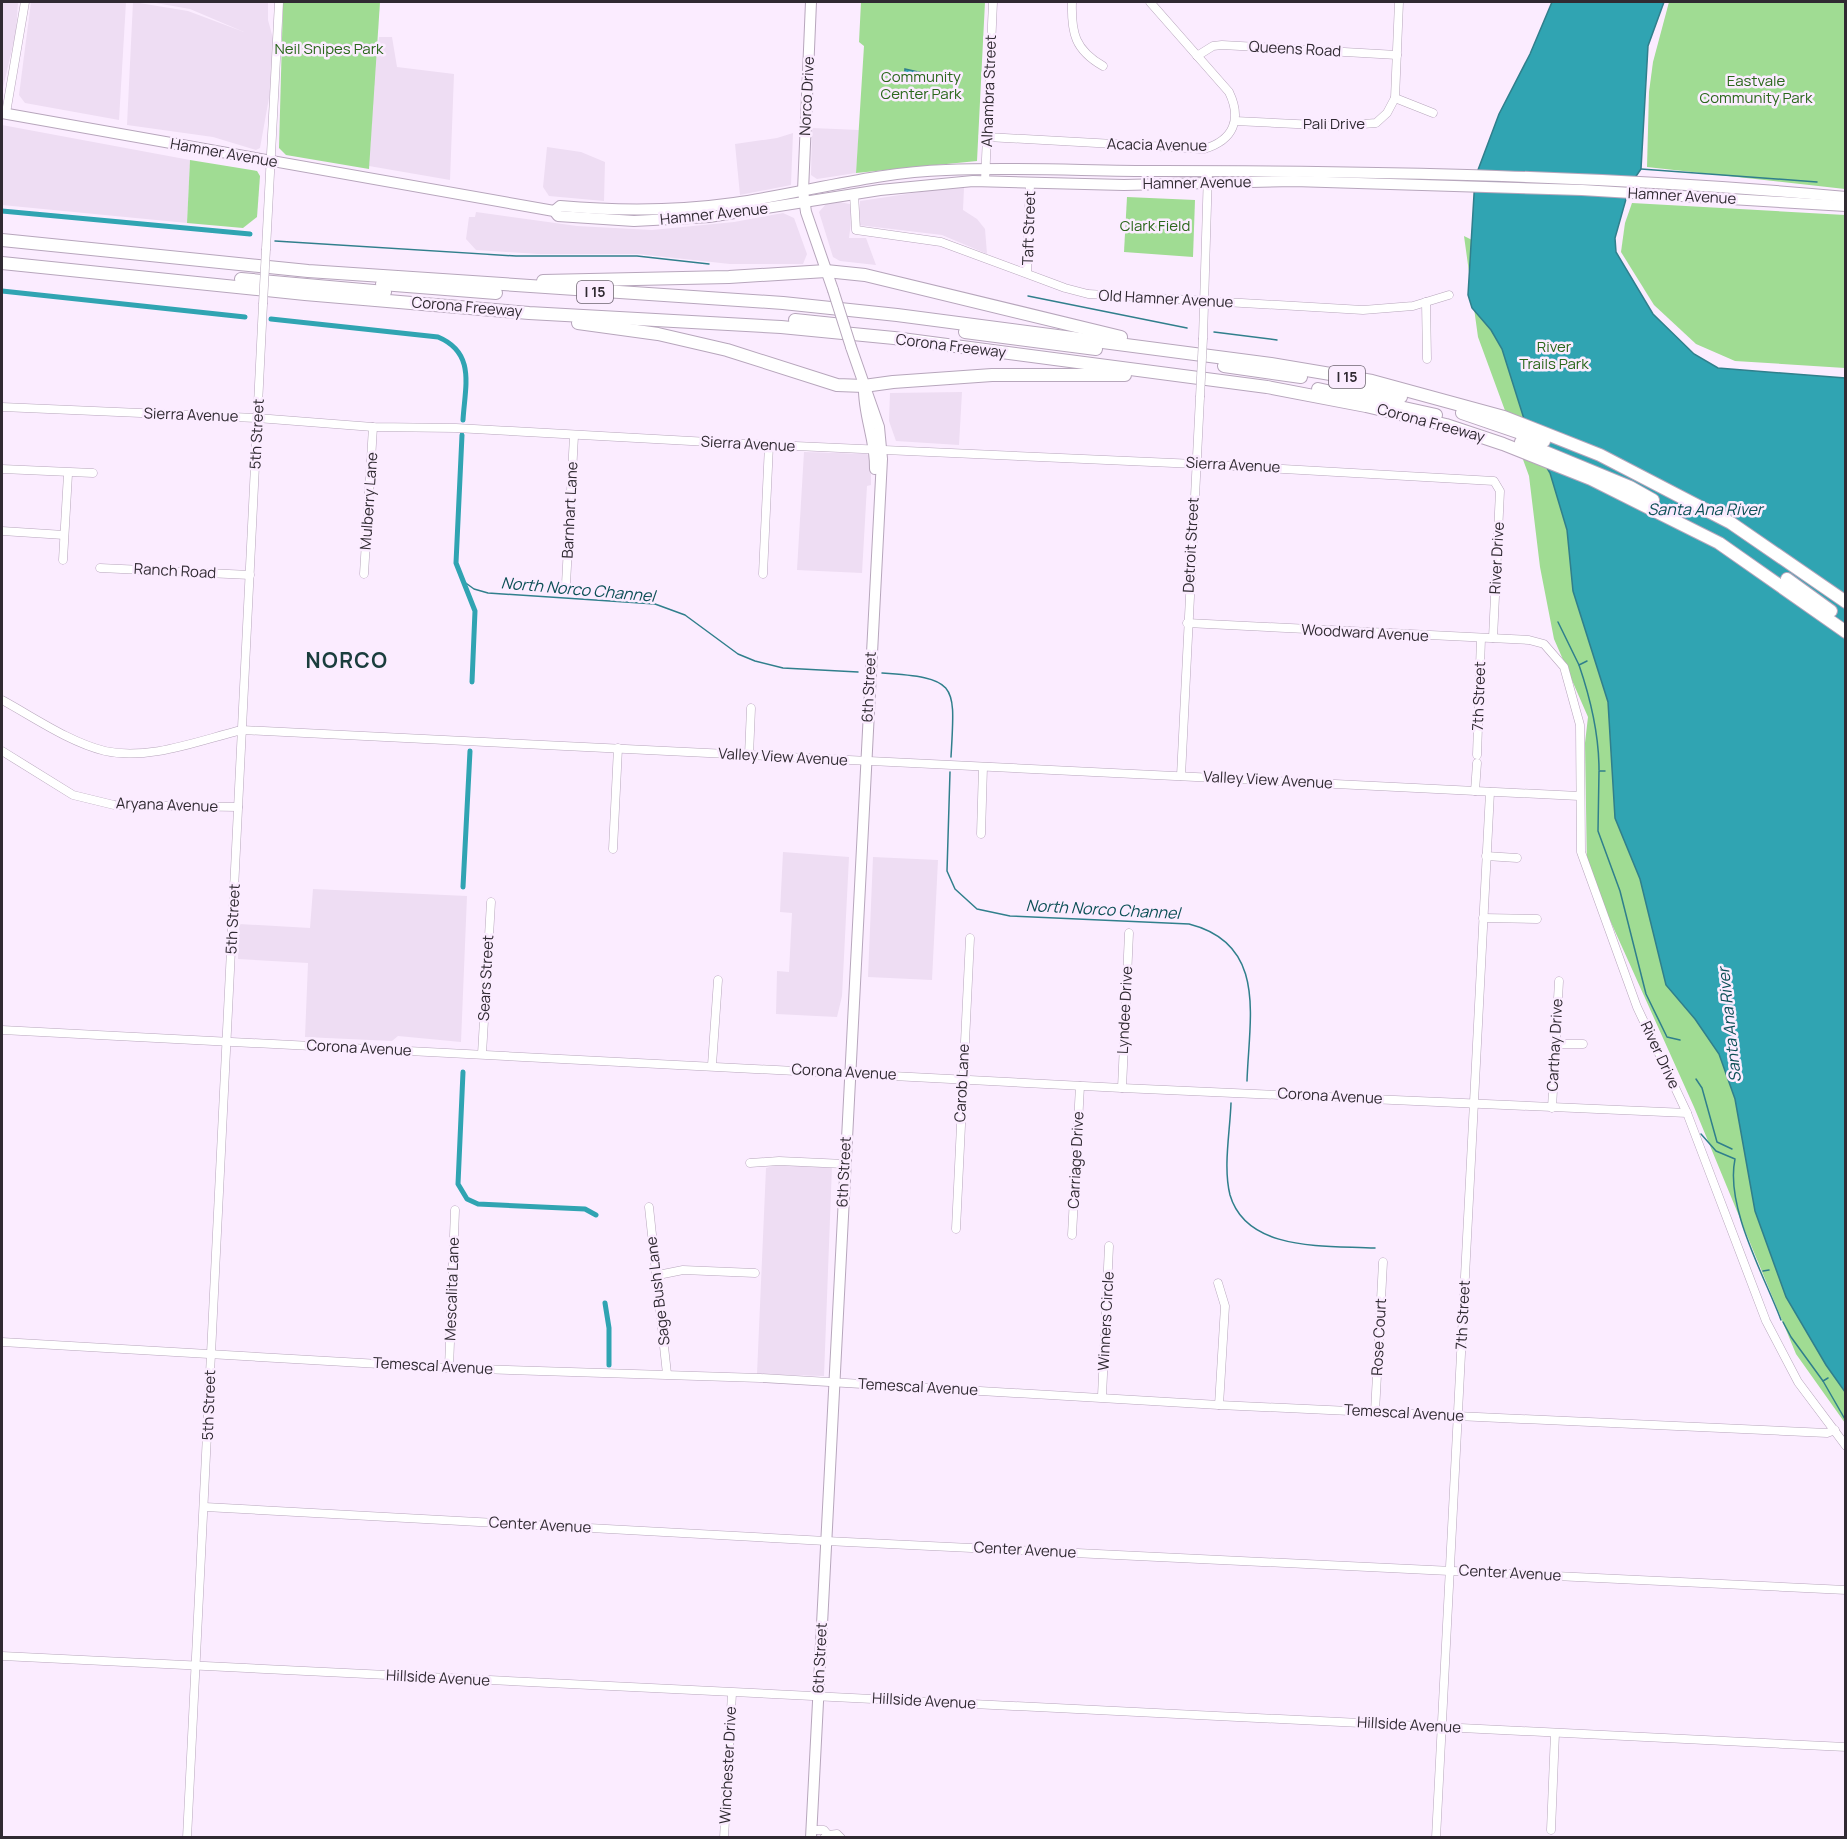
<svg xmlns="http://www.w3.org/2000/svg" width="1847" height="1839" viewBox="0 0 1847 1839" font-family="Manrope,sans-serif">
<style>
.built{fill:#eeddf3}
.green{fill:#a0dc93}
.water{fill:#30a4b2;stroke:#307f8c;stroke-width:1.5}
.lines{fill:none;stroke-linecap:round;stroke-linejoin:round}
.stream{stroke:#307f8c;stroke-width:1.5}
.canal{stroke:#30a4b2;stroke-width:5}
.minor-casing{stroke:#b7a6bc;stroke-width:9}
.major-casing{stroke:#b7a6bc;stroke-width:12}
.highway-casing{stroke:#b7a6bc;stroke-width:14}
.minor{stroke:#fff;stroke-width:8}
.major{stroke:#fff;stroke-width:10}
.highway{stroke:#fff;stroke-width:12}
.minor-bridge-casing{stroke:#b7a6bc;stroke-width:9;stroke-linecap:butt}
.major-bridge-casing{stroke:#b7a6bc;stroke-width:12;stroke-linecap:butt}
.minor-bridge{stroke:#fff;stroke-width:8}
.major-bridge{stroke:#fff;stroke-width:10}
.labels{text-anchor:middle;stroke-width:5;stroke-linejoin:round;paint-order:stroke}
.shield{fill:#fbecff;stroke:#6d6470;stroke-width:1.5}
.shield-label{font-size:14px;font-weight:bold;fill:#302a32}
.park-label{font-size:15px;fill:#2a671b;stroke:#fbecff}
.street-label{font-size:15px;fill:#302a32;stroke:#fbecff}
.water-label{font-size:16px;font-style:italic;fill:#0c4f56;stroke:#fbecff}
.district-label{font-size:21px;font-weight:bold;letter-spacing:1.5px;fill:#1a3d3d;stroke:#fbecff}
</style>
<rect width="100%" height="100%" fill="#fbecff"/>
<g class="built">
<path d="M2 2H18L16 32 2 92Z"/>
<path d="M31 2H126L119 120 25 103 19 95Z"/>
<path d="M133 2 188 11 244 32 190 9 150 2H268V20L274 42 272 81 260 148 256 150 213 137 127 125Z"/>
<path d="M379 37H392L397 67 454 74 450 180 369 166 374 67Z"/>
<path d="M2 125 190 160 187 223 2 205Z"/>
<path d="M812 128 859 130 856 173 817 179 811 175Z"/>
<path d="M793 133 791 185 740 195 735 144 777 138Z"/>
<path d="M547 147 581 152 605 162 604 201 549 196 543 187Z"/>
<path d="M964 188 963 210 977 219 985 229 987 254 942 235 858 225 860 201 940 189Z"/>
<path d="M839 202 850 204 852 215 849 238H866L876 265 840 261 833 257 819 212 826 204Z"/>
<path d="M476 212 577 226 652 230 734 222 783 213 794 218 807 254 803 264H730L638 254H538L476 250 466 239 469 217H475Z"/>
<path d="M962 392 959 445 896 441 889 421 890 393Z"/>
<path d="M804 452 867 454 871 458V485L867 486 862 573 797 570Z"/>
<path d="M783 852 849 857 842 996 837 1017 776 1014 777 971 789 972 792 913 780 912Z"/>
<path d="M873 857 938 860 932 980 868 977Z"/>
<path d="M313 889 467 896 461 1042 398 1036 392 1041 305 1037 308 963 238 959 239 924 310 928Z"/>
<path d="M779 1164 832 1166 824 1376 757 1374 766 1168Z"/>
</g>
<g class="green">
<path d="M283 2H380L369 169 286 155 279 148Z"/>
<path d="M861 2H985L977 161 856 173 864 46 859 42Z"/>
<path d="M1669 2H1845V189L1647 167 1649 92 1653 62Z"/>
<path d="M190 160 257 171 260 176 257 217 243 228 187 223Z"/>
<path d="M1127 197 1195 200 1193 257 1124 252Z"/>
<path d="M1632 203 1845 215V368L1735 361 1696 344 1654 305 1621 252 1625 223Z"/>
<path d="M1464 236 1609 308 1845 1257V1423L1796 1354 1694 1107 1587 869 1585 743 1588 717 1554 639 1540 567 1529 476 1478 337Z"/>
</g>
<g class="water">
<path d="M1552 2H1664L1648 46 1641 169 1630 185 1615 238 1616 252 1653 314 1694 354 1718 368 1845 378V1392L1826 1365 1786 1297 1755 1211 1735 1099 1719 1054 1695 1019 1666 985 1640 879 1615 818 1608 702 1573 591 1567 530 1550 473 1531 441 1502 349 1491 330 1472 308 1468 295 1475 178 1499 114 1530 54Z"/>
<path d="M905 69 923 73 922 81 904 83Z"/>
</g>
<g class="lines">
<g class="stream">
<path d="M1641 169 1817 182"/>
<path d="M275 241 516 256H637L709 264"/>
<path d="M1028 296 1187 328"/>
<path d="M1214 332 1277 340"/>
<path d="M463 581 474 589 488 593 655 604 685 615 738 654 755 661 783 668 858 672"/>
<path d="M1558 622 1579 665 1587 661"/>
<path d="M1579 665C1591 700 1599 733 1599 770"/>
<path d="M882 673C959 678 955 684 951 757"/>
<path d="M1605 771H1599L1598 831 1620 891 1646 994 1667 1037 1680 1040"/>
<path d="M950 772 947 871 955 889 977 909 1010 916 1189 924C1268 944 1249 1018 1247 1081"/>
<path d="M1696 1079 1702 1088 1717 1142 1732 1149"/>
<path d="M1231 1103C1230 1132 1223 1167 1230 1195 1247 1253 1328 1245 1375 1248"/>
<path d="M1701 1134 1716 1151 1735 1159C1725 1207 1764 1275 1781 1320"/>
<path d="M1763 1271 1769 1270"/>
<path d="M1783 1322 1791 1337 1823 1381"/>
<path d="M1828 1378 1823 1381 1846 1421"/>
</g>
<g class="canal">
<path d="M2 211 250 234"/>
<path d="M2 291 245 317"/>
<path d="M271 319 438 337C476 353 465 386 463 420"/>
<path d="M462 435 456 563 475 611 472 682"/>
<path d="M463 887 470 751"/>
<path d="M463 1072 458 1184 467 1199 478 1204 585 1209 596 1215"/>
<path d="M605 1303 609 1328V1365"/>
</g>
<defs>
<g id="minor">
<path d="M1072 2C1071 33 1075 50 1103 66"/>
<path d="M1197 56 1213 46 1222 45 1397 55"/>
<path d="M1395 98 1433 113"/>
<path d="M6 113 25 2"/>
<path d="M1235 121 1337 126 1376 123 1387 113 1395 98 1399 2"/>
<path d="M987 137 1204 149C1234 140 1242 119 1229 92L1150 2"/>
<path d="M985 181 993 2"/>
<path d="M854 194 856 230 941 242 1065 288 1088 294 1363 310 1413 306 1449 295"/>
<path d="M266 249 279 2"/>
<path d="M1027 273 1030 183"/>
<path d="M1426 302 1427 359"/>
<path d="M1203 338 1208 171"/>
<path d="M2 407 257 418 373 427 456 428 727 443 1196 464 1494 481 1500 491 1493 638"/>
<path d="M2 469 93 473"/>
<path d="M2 531 64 535"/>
<path d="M63 560 68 474"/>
<path d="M100 568 250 575"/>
<path d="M364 574 373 427"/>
<path d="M763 574 769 445"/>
<path d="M566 584 574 436"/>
<path d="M1187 623 1529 640 1544 644 1564 667 1580 725 1581 852 1637 1007 1687 1113 1766 1321 1798 1382 1846 1446"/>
<path d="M2 700C35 718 69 742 105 751 149 761 200 740 242 730L1579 796"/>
<path d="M2 751 73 795 114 805 238 807"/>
<path d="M749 755 751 708"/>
<path d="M1477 755 1481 638"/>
<path d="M1181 776 1200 397"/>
<path d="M1475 791 1477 763"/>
<path d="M981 834 983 767"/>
<path d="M613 849 618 748"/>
<path d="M1486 856 1517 858"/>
<path d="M1483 918 1537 919"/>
<path d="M2 1030 1122 1088 1687 1113"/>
<path d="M1557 1044H1583"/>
<path d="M482 1054 491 902"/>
<path d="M712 1065 718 980"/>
<path d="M1122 1088 1129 933"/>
<path d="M1552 1108 1559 981"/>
<path d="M750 1163 779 1161 845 1164"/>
<path d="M649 1207 667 1374"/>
<path d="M956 1229 970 938"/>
<path d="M1072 1235 1080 1086"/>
<path d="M658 1275 683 1270 755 1273"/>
<path d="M1218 1283 1225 1306 1219 1405"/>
<path d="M2 1342 449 1368 760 1378 1219 1405 1827 1433 1835 1430"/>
<path d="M449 1368 455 1210"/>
<path d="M1102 1396 1109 1246"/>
<path d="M1375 1412 1383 1262"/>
<path d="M205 1507 826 1541 1846 1590"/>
<path d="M2 1656 1846 1747"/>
<path d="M811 1830H824L828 1835 824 1838"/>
<path d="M1551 1830 1555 1733"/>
<path d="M828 1835 837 1834 841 1838"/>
<path d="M187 1838 263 304"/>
<path d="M724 1838 732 1693"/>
<path d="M1436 1838 1490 792"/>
</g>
<g id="major">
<path d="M811 2 803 191 806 212 833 290"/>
<path d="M2 113 554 211 558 216 634 221 709 217 880 190 973 181 1124 185 1294 181 1582 190 1846 206"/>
<path d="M554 211 560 206C617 211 677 211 734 203 804 193 875 172 946 170 1017 167 1088 171 1159 171 1389 171 1617 176 1846 197"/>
<path d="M864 387C863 415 876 440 875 469"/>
<path d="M811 1838 882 459 879 427 851 347"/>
</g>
<g id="highway">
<path d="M2 240 308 271 783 303 897 315 1271 364 1372 381 1504 417 1600 455 1731 523 1846 602"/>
<path d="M2 263 305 294 529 313 781 327 894 338 1267 387 1366 406 1446 425 1503 444 1591 479 1719 543 1846 632"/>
<path d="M241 279 385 292"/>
<path d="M543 281 729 277 826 271 865 275 1121 337"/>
<path d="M382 284 496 293"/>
<path d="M795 320 843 325"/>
<path d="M578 323 658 334 727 350 837 385 864 386 893 382 992 375H1125"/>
<path d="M965 332 1096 349"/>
<path d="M1224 366 1301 377"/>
<path d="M1342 384 1401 397"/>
<path d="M1318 389 1436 415"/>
<path d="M1462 413 1544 441"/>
<path d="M1521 442 1630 487 1653 500"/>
<path d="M1787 579 1831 611"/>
</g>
</defs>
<use href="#minor" class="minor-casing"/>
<use href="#major" class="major-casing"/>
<use href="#highway" class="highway-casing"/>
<use href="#minor" class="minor"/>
<use href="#major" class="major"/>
<use href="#highway" class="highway"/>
<defs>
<g id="minor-bridge">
<path d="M263 304 266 249"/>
<path d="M1200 397 1203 338"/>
</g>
<path id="major-bridge" d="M833 290 851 347"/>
</defs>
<use href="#minor-bridge" class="minor-bridge-casing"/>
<use href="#major-bridge" class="major-bridge-casing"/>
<use href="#minor-bridge" class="minor-bridge"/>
<use href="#major-bridge" class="major-bridge"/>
</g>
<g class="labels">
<g class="shield">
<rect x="577" y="281" width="36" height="22" rx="4.5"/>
<rect x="1329" y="366" width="36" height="22" rx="4.5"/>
</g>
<g class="shield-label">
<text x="595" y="297">I 15</text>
<text x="1347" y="382">I 15</text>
</g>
<g class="park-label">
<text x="329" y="54">Neil Snipes Park</text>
<text x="921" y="82">Community<tspan x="921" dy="17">Center Park</tspan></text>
<text x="1756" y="86">Eastvale<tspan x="1756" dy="17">Community Park</tspan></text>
<text x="1155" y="231">Clark Field</text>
<text x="1554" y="352">River<tspan x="1554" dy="17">Trails Park</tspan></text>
</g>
<g class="street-label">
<text transform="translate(1295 49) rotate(3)" y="5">Queens Road</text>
<text transform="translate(989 91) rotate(-88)" y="5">Alhambra Street</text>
<text transform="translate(807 96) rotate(-87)" y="5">Norco Drive</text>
<text x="1334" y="129">Pali Drive</text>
<text transform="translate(1157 145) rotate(1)" y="5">Acacia Avenue</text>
<text transform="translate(224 153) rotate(10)" y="5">Hamner Avenue</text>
<text transform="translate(1197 183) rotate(-1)" y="5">Hamner Avenue</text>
<text transform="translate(1682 196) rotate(3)" y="5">Hamner Avenue</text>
<text transform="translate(714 214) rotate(-6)" y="5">Hamner Avenue</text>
<text transform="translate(1029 228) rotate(-88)" y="5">Taft Street</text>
<text transform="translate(1166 299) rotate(3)" y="5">Old Hamner Avenue</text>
<text transform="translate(467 307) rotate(5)" y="5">Corona Freeway</text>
<text transform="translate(951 346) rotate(7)" y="5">Corona Freeway</text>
<text transform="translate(191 415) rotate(2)" y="5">Sierra Avenue</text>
<text transform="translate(1431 423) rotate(15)" y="5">Corona Freeway</text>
<text transform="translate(257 434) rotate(-87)" y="5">5th Street</text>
<text transform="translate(748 444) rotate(3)" y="5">Sierra Avenue</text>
<text transform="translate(1233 465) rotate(3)" y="5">Sierra Avenue</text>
<text transform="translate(369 501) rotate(-86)" y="5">Mulberry Lane</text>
<text transform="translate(570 510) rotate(-87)" y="5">Barnhart Lane</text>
<text transform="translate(1191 545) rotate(-87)" y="5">Detroit Street</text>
<text transform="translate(1497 558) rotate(-87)" y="5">River Drive</text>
<text transform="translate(175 571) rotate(3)" y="5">Ranch Road</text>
<text transform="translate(1365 633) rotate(3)" y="5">Woodward Avenue</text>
<text transform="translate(869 687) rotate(-87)" y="5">6th Street</text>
<text transform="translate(1479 696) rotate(-88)" y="5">7th Street</text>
<text transform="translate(783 757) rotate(3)" y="5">Valley View Avenue</text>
<text transform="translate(1268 780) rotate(3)" y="5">Valley View Avenue</text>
<text transform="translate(167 805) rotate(2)" y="5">Aryana Avenue</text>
<text transform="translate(233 919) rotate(-87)" y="5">5th Street</text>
<text transform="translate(486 978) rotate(-87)" y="5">Sears Street</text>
<text transform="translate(1125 1010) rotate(-87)" y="5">Lyndee Drive</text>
<text transform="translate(1555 1045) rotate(-87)" y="5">Carthay Drive</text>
<text transform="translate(359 1048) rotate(3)" y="5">Corona Avenue</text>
<text transform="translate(1660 1055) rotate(65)" y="5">River Drive</text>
<text transform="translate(844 1072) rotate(3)" y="5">Corona Avenue</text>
<text transform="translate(962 1083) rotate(-87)" y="5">Carob Lane</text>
<text transform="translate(1330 1096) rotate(3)" y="5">Corona Avenue</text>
<text transform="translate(1076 1160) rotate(-87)" y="5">Carriage Drive</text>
<text transform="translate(844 1172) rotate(-87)" y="5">6th Street</text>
<text transform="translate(452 1289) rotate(-88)" y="5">Mescalita Lane</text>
<text transform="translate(658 1291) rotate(-97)" y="5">Sage Bush Lane</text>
<text transform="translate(1463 1315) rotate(-87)" y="5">7th Street</text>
<text transform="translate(1106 1321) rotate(-87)" y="5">Winners Circle</text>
<text transform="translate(1379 1337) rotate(-87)" y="5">Rose Court</text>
<text transform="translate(433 1366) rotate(3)" y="5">Temescal Avenue</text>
<text transform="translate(918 1387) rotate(3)" y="5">Temescal Avenue</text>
<text transform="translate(209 1405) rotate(-88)" y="5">5th Street</text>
<text transform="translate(1404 1413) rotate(3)" y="5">Temescal Avenue</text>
<text transform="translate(540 1525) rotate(3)" y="5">Center Avenue</text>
<text transform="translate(1025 1550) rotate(3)" y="5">Center Avenue</text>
<text transform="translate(1510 1573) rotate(3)" y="5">Center Avenue</text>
<text transform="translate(820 1658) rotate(-87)" y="5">6th Street</text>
<text transform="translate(438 1678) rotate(3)" y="5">Hillside Avenue</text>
<text transform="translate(924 1701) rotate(3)" y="5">Hillside Avenue</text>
<text transform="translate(1409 1725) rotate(3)" y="5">Hillside Avenue</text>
<text transform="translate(728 1765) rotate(-87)" y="5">Winchester Drive</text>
</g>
<g class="water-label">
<text x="1705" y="515">Santa Ana River</text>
<text transform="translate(578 589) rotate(5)" y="6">North Norco Channel</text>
<text transform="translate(1103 909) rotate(3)" y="6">North Norco Channel</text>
<text transform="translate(1729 1025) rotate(-96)" y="6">Santa Ana River</text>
</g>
<g class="district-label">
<text x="347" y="668">NORCO</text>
</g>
</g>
<rect width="1847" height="1839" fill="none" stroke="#302a32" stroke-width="6"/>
</svg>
